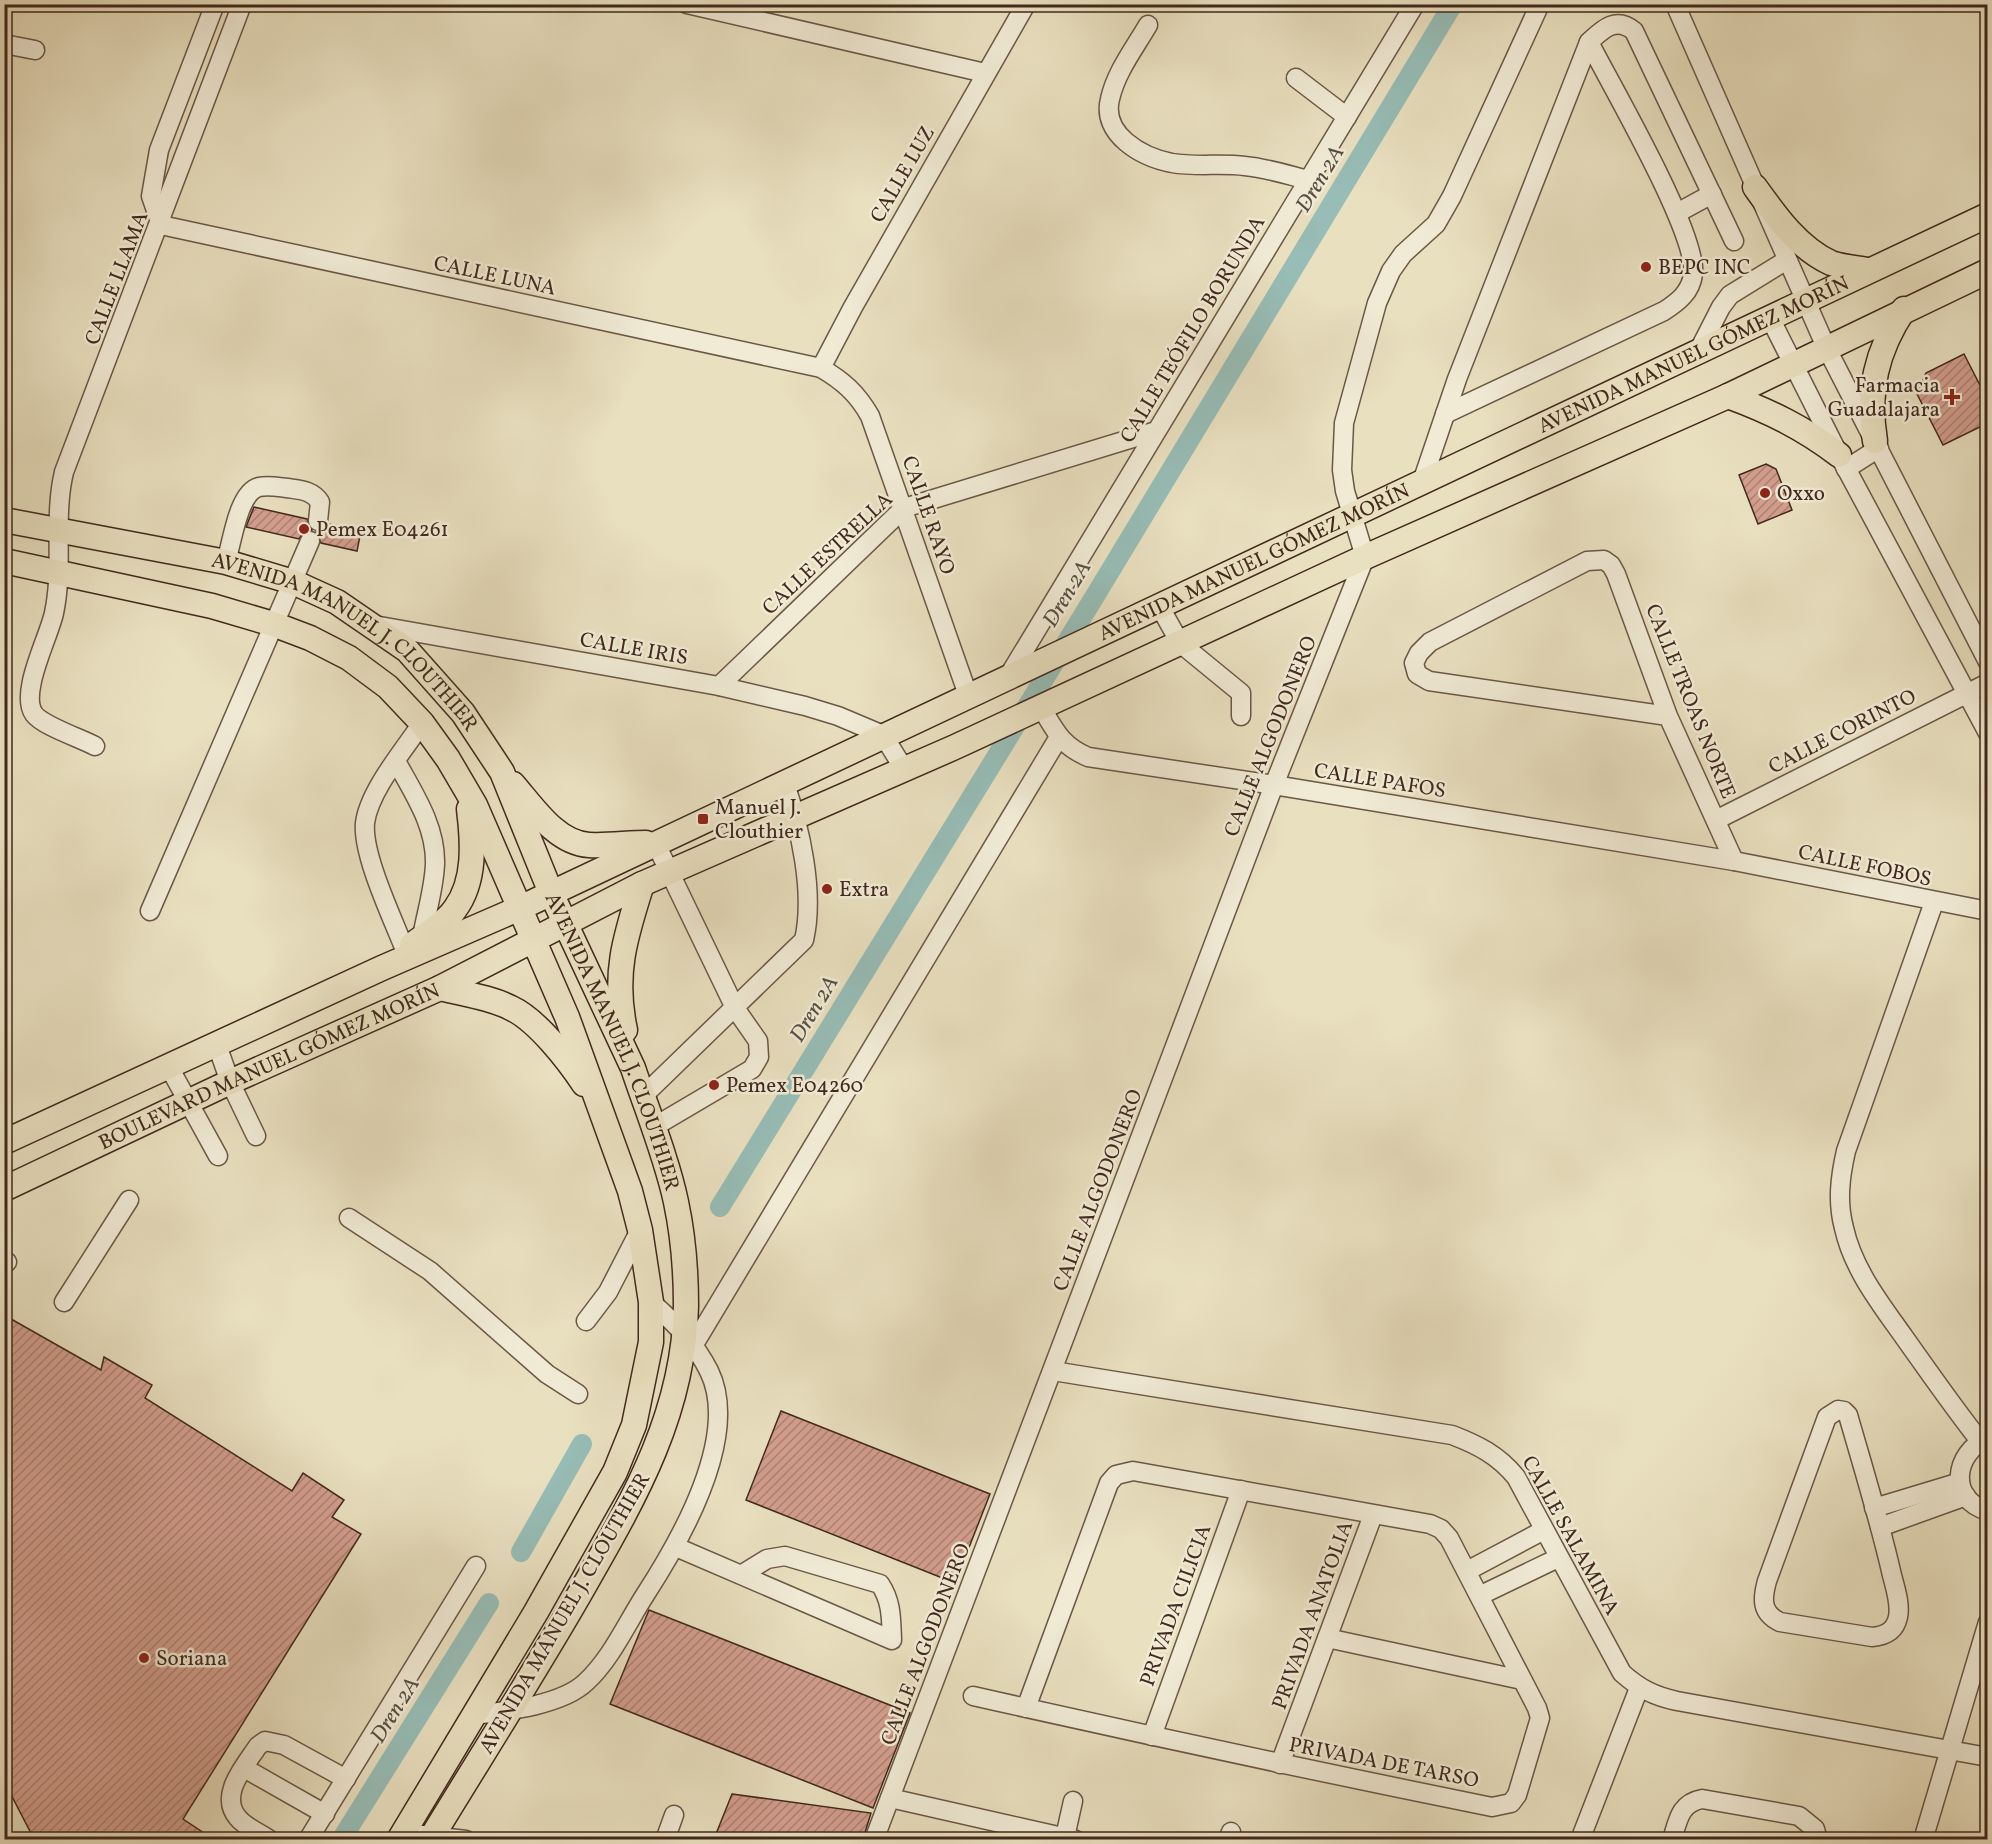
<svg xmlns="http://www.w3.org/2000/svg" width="1992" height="1844" viewBox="0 0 1992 1844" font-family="Vollkorn,serif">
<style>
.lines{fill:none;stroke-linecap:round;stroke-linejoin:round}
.canal{stroke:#97bdb6;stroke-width:20}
.building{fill:url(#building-hatch);stroke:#41291d;stroke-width:1.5}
.minor-casing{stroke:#6b5746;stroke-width:21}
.major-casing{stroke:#41291d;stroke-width:27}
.minor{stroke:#f1ebd6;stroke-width:18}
.major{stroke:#e9e0c0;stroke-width:24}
.poi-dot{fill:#8f2418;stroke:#f1ebd6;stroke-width:2}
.labels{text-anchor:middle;stroke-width:5;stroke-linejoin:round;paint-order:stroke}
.street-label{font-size:21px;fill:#41291d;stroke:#f1ebd6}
.poi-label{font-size:21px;fill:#41291d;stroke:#f1ebd6;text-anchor:start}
.water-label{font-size:22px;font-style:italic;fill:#564e43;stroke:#f1ebd6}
</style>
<defs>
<pattern id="building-hatch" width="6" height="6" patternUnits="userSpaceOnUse" patternTransform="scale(1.5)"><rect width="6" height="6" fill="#d39e8e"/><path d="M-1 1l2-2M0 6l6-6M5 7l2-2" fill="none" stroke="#ad8173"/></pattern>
</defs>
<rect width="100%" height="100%" fill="#e9e0c0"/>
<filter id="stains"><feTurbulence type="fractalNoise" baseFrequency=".00333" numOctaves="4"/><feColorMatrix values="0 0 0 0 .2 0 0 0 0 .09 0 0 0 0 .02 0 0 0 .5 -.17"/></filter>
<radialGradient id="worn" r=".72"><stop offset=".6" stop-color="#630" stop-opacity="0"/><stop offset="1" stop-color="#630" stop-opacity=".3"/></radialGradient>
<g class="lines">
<g class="canal">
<path d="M720 1207 1095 596 1453 4"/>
<path d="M521 1552 582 1444"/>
<path d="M341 1840 489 1603"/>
</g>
</g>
<g class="building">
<path d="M1964 354 1988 401V423L1943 445 1917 394 1926 373Z"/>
<path d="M1766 464 1776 469 1792 510 1758 524 1739 475Z"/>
<path d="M254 507 307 519 312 530 304 532 299 539 246 527Z"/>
<path d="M329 524 361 531 357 551 321 543 316 532 323 531Z"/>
<path d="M4 1315 101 1370 104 1357 152 1385 145 1398 292 1491 303 1473 344 1500 332 1517 361 1534 183 1819 213 1839H34L4 1781Z"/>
<path d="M781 1411 990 1494 955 1583 746 1500Z"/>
<path d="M649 1610 910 1713 873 1808 610 1704Z"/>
<path d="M732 1794 871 1813 863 1839H714Z"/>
</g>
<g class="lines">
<defs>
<g id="minor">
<path d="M215 4 159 150 151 196 161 225 821 368C843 381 857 393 870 416L968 695"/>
<path d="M687 4 985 73"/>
<path d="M1675 4 1826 347 1988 662"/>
<path d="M1148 25C1134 49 1116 72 1110 99 1101 134 1141 157 1172 163 1196 167 1221 163 1245 166 1266 168 1288 175 1308 180"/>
<path d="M4 44 35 50"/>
<path d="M1296 78 1347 117"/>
<path d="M1677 213 1712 194"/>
<path d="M1769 316 1839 455 1988 733"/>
<path d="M1699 350 1721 307 1730 295 1787 260"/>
<path d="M821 368 853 307 1026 4"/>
<path d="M1445 414 1664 311C1678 302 1691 292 1693 274 1698 234 1611 85 1589 42"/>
<path d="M1846 469 1879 448"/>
<path d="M1422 482 1457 379 1589 42C1603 29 1616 16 1634 31L1734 241"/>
<path d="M226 562C232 543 238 492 259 487 268 485 278 487 287 488 300 490 312 490 320 502L318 521"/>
<path d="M1160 607 1180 643 1241 693V716"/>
<path d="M374 625 719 686 805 706 838 716 883 735 904 769"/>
<path d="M1008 677 1415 4"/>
<path d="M719 686 904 508 1156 431"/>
<path d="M1041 707C1056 732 1061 745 1088 757L1274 785 1734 861 1988 911"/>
<path d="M1668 716 1429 681 1417 674 1414 663 1419 653 1430 642 1587 561 1604 560 1611 565 1616 574 1668 716 1734 861"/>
<path d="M95 746C80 738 43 726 34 714 19 693 49 637 54 613 64 566 53 518 64 472L242 4"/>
<path d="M396 761C414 794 436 826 435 864 434 889 426 914 422 937"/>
<path d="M1716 820 1988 683"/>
<path d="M1934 902 1846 1151C1840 1177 1837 1202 1844 1228 1853 1269 1880 1303 1904 1337 1929 1372 1953 1407 1980 1441"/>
<path d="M150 911 310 541"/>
<path d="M405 950C393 919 362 855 365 823 369 791 404 750 422 723"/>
<path d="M217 1045 230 1082 256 1136"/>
<path d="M169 1067 218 1156"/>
<path d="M642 1097 804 940C815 892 800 827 784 781"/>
<path d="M652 1128 752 1069 759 1057 758 1041 735 1008 655 842"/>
<path d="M349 1218 430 1271 547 1374 578 1394"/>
<path d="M4 1263 7 1262"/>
<path d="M64 1302 129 1200"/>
<path d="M586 1321 608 1292 640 1230"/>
<path d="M693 1346 1059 737"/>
<path d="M1053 1371 1452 1435C1478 1445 1498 1455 1516 1477L1622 1673C1640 1689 1654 1696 1677 1701L1988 1757"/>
<path d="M1838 1410 1844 1411 1848 1415C1863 1467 1879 1519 1891 1571 1894 1585 1901 1602 1898 1617 1895 1631 1885 1636 1872 1637L1780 1622C1761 1613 1762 1599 1767 1581L1827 1417Z"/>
<path d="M1988 1438C1953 1453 1948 1500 1988 1511"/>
<path d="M1874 1508 1960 1482"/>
<path d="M1880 1527 1966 1496"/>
<path d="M676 1547 892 1640C891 1619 892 1602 880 1584L785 1556 767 1559 741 1575"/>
<path d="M1467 1571 1544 1530"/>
<path d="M1481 1595 1558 1558"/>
<path d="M1327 1638 1522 1680"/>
<path d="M973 1696C1146 1735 1319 1772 1492 1807L1511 1803 1517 1795 1540 1718 1537 1708 1449 1538 1441 1529 1430 1524 1133 1471 1116 1475 1109 1483 1026 1708"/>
<path d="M474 1715C507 1711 562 1705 586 1682 611 1659 627 1623 645 1595 680 1541 741 1436 709 1371 695 1343 675 1323 651 1302"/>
<path d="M1152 1736 1241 1490"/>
<path d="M1280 1764 1373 1515"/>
<path d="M244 1768 325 1814"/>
<path d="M890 1798 1076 1840"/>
<path d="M404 1833 466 1840"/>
<path d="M1065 1837 1073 1801"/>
<path d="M270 1840C260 1833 245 1827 238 1818 218 1795 245 1766 258 1746L265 1741 284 1745 346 1779"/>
<path d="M308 1840 476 1566"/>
<path d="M665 1840 674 1815"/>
<path d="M874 1840 1274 785 1365 557 1345 491 1342 470 1344 423 1377 303 1391 271 1403 254 1436 224 1452 196 1540 4"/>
<path d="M1228 1840 1231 1832"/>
<path d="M1580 1840 1639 1688"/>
<path d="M1672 1840C1678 1820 1680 1803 1702 1799L1799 1816 1815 1829 1818 1840"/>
<path d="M1923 1840 1988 1622"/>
</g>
<g id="major">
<path d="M1755 187C1775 215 1798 248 1831 263 1842 267 1857 268 1868 270"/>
<path d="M1728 396C1769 411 1804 428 1839 455"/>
<path d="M1875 441C1867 392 1876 351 1904 309"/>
<path id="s1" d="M4 520 226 562 293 582 337 602 407 650 463 713 502 772 551 893 633 1068C647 1110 667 1159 676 1202 683 1235 686 1272 686 1306 684 1416 632 1502 579 1595 531 1678 480 1758 430 1840"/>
<path d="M4 561 212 606 273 624 310 638 349 658 388 687 422 723 448 759 475 805 567 1017 630 1191 640 1230 651 1302V1342L634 1425 615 1472 536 1612 399 1840"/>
<path d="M513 784C533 807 556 843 589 845 608 846 628 843 646 843"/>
<path d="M412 945C426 934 445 924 455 909 476 881 473 841 469 809"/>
<path d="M440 988C463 994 490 997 511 1008 537 1020 568 1060 584 1084"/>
<path d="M625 1030C613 975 625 937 642 884"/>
<path id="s2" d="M4 1142 382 968 520 908 1988 215"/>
<path id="s3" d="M4 1189 230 1082 440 988 642 884 955 747 1365 557 1728 396 1988 271"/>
</g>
</defs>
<use href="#minor" class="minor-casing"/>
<use href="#major" class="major-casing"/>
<use href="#minor" class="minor"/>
<use href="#major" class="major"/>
</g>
<g class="poi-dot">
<circle cx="1646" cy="267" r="6"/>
<path d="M1949 388h6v6h6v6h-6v6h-6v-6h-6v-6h6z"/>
<circle cx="1765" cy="493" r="6"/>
<circle cx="304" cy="529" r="6"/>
<rect x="697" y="813" width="12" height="12" rx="3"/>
<circle cx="827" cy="889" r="6"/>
<circle cx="714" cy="1085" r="6"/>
<circle cx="144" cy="1658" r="6"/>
</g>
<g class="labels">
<g class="street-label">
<text transform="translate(902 174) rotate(-60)" y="7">CALLE LUZ</text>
<text transform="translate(495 275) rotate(12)" y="7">CALLE LUNA</text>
<text transform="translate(116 278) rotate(-69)" y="7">CALLE LLAMA</text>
<text transform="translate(1192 329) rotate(-59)" y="7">CALLE TEÓFILO BORUNDA</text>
<text dy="7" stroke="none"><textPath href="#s2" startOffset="1864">AVENIDA MANUEL GÓMEZ MORÍN</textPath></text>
<text transform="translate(929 515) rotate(71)" y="7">CALLE RAYO</text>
<text transform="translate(827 553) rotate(-43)" y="7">CALLE ESTRELLA</text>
<text dy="7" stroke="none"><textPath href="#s2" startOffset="1378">AVENIDA MANUEL GÓMEZ MORÍN</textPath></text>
<text dy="7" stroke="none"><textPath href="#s1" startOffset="372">AVENIDA MANUEL J. CLOUTHIER</textPath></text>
<text transform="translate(634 648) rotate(10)" y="7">CALLE IRIS</text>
<text transform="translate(1691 701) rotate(68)" y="7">CALLE TROAS NORTE</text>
<text transform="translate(1842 731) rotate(-27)" y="7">CALLE CORINTO</text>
<text transform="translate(1270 736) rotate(-68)" y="7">CALLE ALGODONERO</text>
<text transform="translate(1380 780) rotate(9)" y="7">CALLE PAFOS</text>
<text transform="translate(1865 865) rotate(12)" y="7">CALLE FOBOS</text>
<text dy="7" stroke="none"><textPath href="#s1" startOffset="876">AVENIDA MANUEL J. CLOUTHIER</textPath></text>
<text dy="7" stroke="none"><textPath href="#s3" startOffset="292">BOULEVARD MANUEL GÓMEZ MORÍN</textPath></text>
<text transform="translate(1097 1190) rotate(-69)" y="7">CALLE ALGODONERO</text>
<text transform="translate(1571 1535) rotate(61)" y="7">CALLE SALAMINA</text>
<text transform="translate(1175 1605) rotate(-70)" y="7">PRIVADA CILICIA</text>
<text transform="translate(564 1613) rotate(-60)" y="7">AVENIDA MANUEL J. CLOUTHIER</text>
<text transform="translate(1312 1615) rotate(-70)" y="7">PRIVADA ANATOLIA</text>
<text transform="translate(925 1644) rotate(-69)" y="7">CALLE ALGODONERO</text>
<text transform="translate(1384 1762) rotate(11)" y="7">PRIVADA DE TARSO</text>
</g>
<g class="poi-label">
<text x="1658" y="274">BEPC INC</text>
<text x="1940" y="392" text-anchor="end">Farmacia<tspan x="1940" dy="24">Guadalajara</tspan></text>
<text x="1777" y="500">Oxxo</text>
<text x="316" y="536">Pemex E04261</text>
<text x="715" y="814">Manuel J.<tspan x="715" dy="24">Clouthier</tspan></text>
<text x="839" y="896">Extra</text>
<text x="726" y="1092">Pemex E04260</text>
<text x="156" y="1665">Soriana</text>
</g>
<g class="water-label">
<text transform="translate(1319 178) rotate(-59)" y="8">Dren 2A</text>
<text transform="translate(1066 593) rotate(-59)" y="8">Dren 2A</text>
<text transform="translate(813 1008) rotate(-59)" y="8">Dren 2A</text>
<text transform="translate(394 1709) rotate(-58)" y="8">Dren 2A</text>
</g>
</g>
<rect width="1992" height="1844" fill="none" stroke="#e9e0c0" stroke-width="24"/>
<rect x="6" y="6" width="1980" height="1832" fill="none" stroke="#41291d" stroke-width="3"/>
<rect x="12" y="12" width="1968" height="1820" fill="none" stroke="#41291d" stroke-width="1.5"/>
<rect width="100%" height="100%" filter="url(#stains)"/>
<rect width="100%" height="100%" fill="url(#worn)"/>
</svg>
